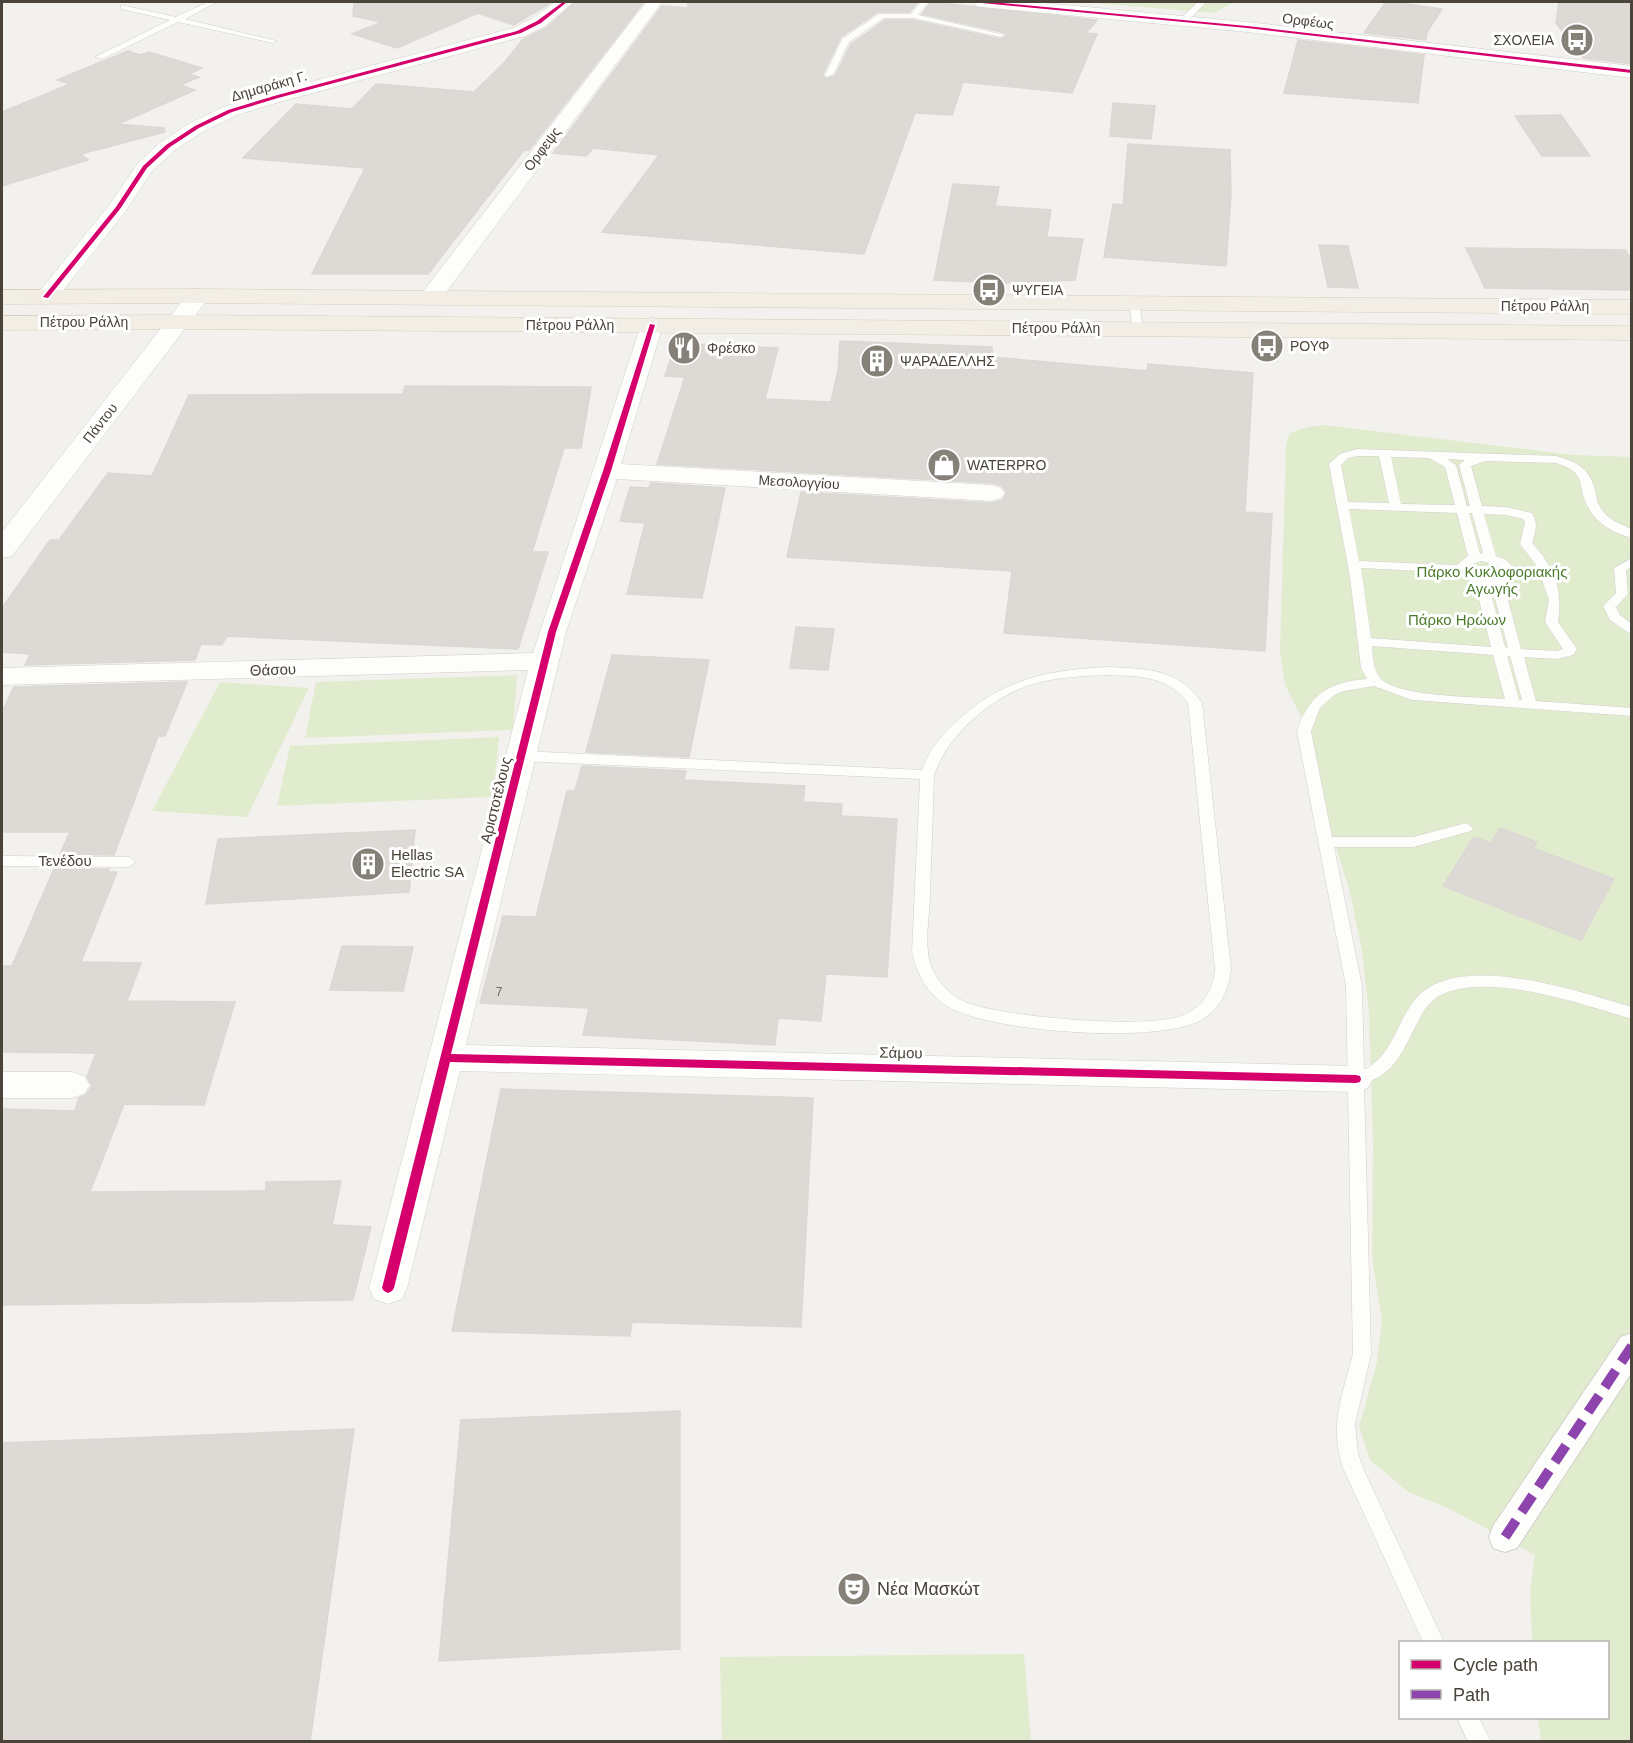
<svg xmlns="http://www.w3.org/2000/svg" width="1633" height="1743" viewBox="0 0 1633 1743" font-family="Helvetica,sans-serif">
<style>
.green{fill:#e1ecce}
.building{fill:#dddad6;stroke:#dbd8d3;stroke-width:1.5}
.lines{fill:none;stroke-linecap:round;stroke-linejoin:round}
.service-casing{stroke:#d1cfcb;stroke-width:1}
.pedestrian-casing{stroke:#d1cfcb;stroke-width:2}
.minor-casing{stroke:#d1cfcb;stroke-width:1}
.tertiary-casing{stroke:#d1cfcb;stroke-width:1}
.primary-casing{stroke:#d5cdbb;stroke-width:1}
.service{fill:#fdfdfc;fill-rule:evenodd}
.pedestrian{fill:#fdfdfc;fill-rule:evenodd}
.minor{fill:#fdfdfc;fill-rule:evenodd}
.tertiary{fill:#fdfdfc;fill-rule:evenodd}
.primary{fill:#f2eee5;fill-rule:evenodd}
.quiet{stroke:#8e44ad;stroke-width:10;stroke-dasharray:20 10;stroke-linecap:butt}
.cycleway-casing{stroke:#fff;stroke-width:4}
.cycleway{fill:#d6006c;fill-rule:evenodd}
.labels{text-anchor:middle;stroke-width:6;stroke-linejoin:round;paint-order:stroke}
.number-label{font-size:12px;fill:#706a61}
.far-street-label{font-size:14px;fill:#4a4339;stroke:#fff}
.far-poi-label{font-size:14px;fill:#4a4339;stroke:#fff;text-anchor:start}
.park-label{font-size:15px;fill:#4b7c2c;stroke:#fff}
.street-label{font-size:15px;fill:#4a4339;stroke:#fff}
.poi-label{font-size:15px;fill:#4a4339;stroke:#fff;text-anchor:start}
.near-poi-label{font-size:18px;fill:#4a4339;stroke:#fff;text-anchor:start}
</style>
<rect width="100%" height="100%" fill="#f3f1ed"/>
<g class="green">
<path d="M1082 2H1234L1215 13Z"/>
<path d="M1324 425 1574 455 1631 457V1741H1541L1538 1718H1608V1642H1532L1530 1591 1535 1555 1450 1509 1408 1492 1370 1460 1359 1427 1377 1362 1382 1320 1372 1258 1373 1144 1369 1013 1362 952 1350 892 1330 828 1302 719 1285 685 1280 653 1286 444 1290 433 1308 427Z"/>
<path d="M517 675 513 730 305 738 316 682Z"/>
<path d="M220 682 309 688 247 817 152 811Z"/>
<path d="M499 737 493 797 277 806 290 746Z"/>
<path d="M1024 1654 1031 1741H722L720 1657Z"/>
</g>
<g class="building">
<path d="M354 2H552L514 25 478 13 397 48 352 34 382 22 353 16Z"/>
<path d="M575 2 642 4 529 150H524L428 274H312L365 168 243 158 296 104 352 109 376 84 474 92 504 63 523 39 546 28Z"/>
<path d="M688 2H918L910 12H878L841 37 823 74 825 79 835 76 851 44 885 20H913L1001 39 1007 36 1006 33 922 14 931 2 1097 20 1086 33 1097 34 1072 93 963 82 952 115 915 113 864 254 602 232 659 155 593 148 586 156 553 153 662 6 688 8Z"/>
<path d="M1386 2H1394L1442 9 1427 32 1426 40 1364 33Z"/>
<path d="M1559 2H1632V64L1583 58 1556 23Z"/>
<path d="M1298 40 1424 55 1418 103 1284 93Z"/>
<path d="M128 51 140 55 149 52 202 68 189 74 199 77 180 85 195 90 118 124 164 128 165 132 81 154 88 160 2 186V112L70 84 57 80Z"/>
<path d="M1113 103 1155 106 1151 139 1110 136Z"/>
<path d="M1561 115 1590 156H1542L1515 116Z"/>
<path d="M1128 144 1230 150 1231 194 1226 266 1104 257 1113 204 1123 205Z"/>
<path d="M953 184 999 187 995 206 1051 210 1047 237 1083 239 1075 280 1004 283 934 280Z"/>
<path d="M1319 245 1348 246 1358 288 1328 287Z"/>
<path d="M1466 248 1625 250 1632 260V290L1485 288Z"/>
<path d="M840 341 992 347V357L1147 371 1148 364 1253 373 1245 512 1272 514 1265 651 1004 633 1012 571 787 557 801 492 992 503 1002 500 1007 493 1002 486 993 483 657 464 685 377 665 376 676 343 778 348 765 399 831 402 838 370Z"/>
<path d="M405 386 591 387 581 448H564L532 552H548L518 649 227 636 222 645 201 644 195 660 25 665 30 654 2 652V608L50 540H59L108 473 152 476 189 395 403 394Z"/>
<path d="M651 483 725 488 702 598 627 594 645 523 620 521 630 487 649 488Z"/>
<path d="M796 627 834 629 828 670 790 668Z"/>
<path d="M612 655 709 660 689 757 586 752Z"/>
<path d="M187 682 165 736H158L114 855 60 854 70 832H2V712L14 687Z"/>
<path d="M582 766 686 771 684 780 805 786 803 802 842 804 841 816 897 819 887 977 826 974 821 1021 778 1018 775 1045 583 1035 589 1008 480 1003 503 916 536 917 567 791H575Z"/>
<path d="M1500 828 1537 842 1533 848 1614 879 1581 940 1443 886 1474 837 1491 843Z"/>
<path d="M415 830 409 892 206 904 218 839Z"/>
<path d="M54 869H109L108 872H117L81 962 141 963 127 1001 235 1002 204 1105 124 1104 90 1192 266 1191V1182L341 1181 332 1225 371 1227 353 1300 2 1305V1109L75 1111 79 1098 86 1095 92 1086 87 1077 96 1053 2 1052V966H12Z"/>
<path d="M342 946 413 947 403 991 330 990Z"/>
<path d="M501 1089 813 1098 801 1327 632 1322 630 1336 452 1331Z"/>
<path d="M680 1411V1649L439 1661 461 1420Z"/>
<path d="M354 1429 310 1742H2V1443Z"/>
</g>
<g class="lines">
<defs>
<g id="service">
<path d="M208 2H217L185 19 277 41 273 43 178 22 102 59 95 57 170 20 121 9V5L176 17Z"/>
<path d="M921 2H929L918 15 1005 35 1001 37 913 18H884L849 42 833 75 826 77 825 75 842 39 879 14H911Z"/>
<path d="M1198 2H1206L1186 23H1180V19Z"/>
<path d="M1134 300 1139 303 1143 329 1138 332 1133 329 1129 303Z"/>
<path d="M1357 449 1556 456C1574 461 1588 467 1594 486 1596 492 1596 499 1599 505 1605 518 1619 524 1632 529V538C1613 533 1595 523 1587 505 1576 483 1588 473 1556 463L1486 461 1471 466 1482 506 1506 507 1532 513C1539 524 1535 532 1532 543 1555 567 1563 590 1558 622L1577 649 1573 655 1557 659 1524 657 1536 701 1632 708V716L1412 700 1374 686 1344 691 1334 695 1320 708 1311 731 1332 837H1413L1466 823 1473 828 1471 831 1413 847H1334L1362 986 1364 1070C1392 1056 1396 1024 1414 1001 1455 948 1579 992 1632 1007V1019C1584 1005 1486 970 1439 996 1430 1001 1423 1011 1419 1020 1404 1047 1397 1074 1364 1083L1371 1354 1355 1424 1358 1453 1363 1468 1444 1642H1423L1343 1468C1329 1425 1342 1396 1353 1354L1346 986 1297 731C1309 694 1329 682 1367 679L1361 668 1350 577 1329 464 1340 454ZM1358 456H1379L1389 503 1348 502 1341 465 1348 458ZM1391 457 1429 458 1445 467 1455 505 1401 504ZM1447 459 1465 460 1459 465 1470 506H1467L1456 465ZM1349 509 1457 513 1468 556 1457 565 1359 561ZM1469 513H1472L1483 553 1480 554ZM1484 514 1506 515 1523 519 1525 522 1520 544 1539 569 1513 567 1505 559 1496 556ZM1482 561 1500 567 1503 576C1491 583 1480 578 1470 570L1469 565ZM1361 568 1459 573 1475 584 1491 647 1371 638ZM1515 575 1541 577 1549 600 1545 622 1563 649 1557 651 1521 649 1504 585 1513 580ZM1489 587H1492L1508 648 1505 647ZM1372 646 1493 655 1505 699C1479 697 1396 697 1380 678 1373 669 1373 657 1372 646ZM1507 656H1510L1522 700H1519Z"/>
<path d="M1632 558V567L1626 570 1628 594 1616 607 1620 615 1632 624V635L1610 620 1603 606 1616 593 1614 568Z"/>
<path d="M1108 667C1147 669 1178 668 1202 703L1231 969C1229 989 1221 1008 1203 1019 1162 1045 990 1032 949 1007 928 995 917 975 912 952L920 779 522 761 515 756 522 751 922 770C929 749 943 733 959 719 1005 678 1049 670 1108 667ZM1108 675C1140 676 1168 676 1188 703L1215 969C1213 990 1204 1006 1184 1015 1150 1030 1004 1017 968 1003 954 998 942 987 935 974 931 967 928 959 928 952 926 934 929 915 930 898 931 857 933 816 934 775 948 735 990 698 1030 685 1055 677 1082 676 1108 675Z"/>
<path d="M2 856 129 857 136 862 129 867 2 866Z"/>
<path d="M1457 1718H1479L1491 1742H1468Z"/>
</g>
<path id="pedestrian" d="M1632 1333V1372L1517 1548 1505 1552 1493 1548 1489 1537 1493 1526 1621 1337Z"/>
<g id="minor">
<path d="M555 2H573L545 26 525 36 283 101 237 115 204 131 175 150 152 171 125 212 54 302 46 304 38 302 35 297 110 204 138 163 161 142 190 123 223 107 269 93 513 28 533 18Z"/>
<path d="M646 2H662L438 303 430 305 422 303 419 298 422 293Z"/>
<path d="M652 318 660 320 663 325 621 464 992 485 1001 488 1005 493 1001 498 992 501 617 479 566 632 466 1045 1356 1066 1368 1070 1373 1079 1368 1088 1356 1092 460 1071 407 1288 402 1299 388 1304 374 1299 369 1288 528 670 2 685V668L533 653 641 325 644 320Z"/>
<path d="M2 1072H72L84 1076 90 1085 84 1094 72 1098H2Z"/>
</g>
<g id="tertiary">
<path d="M974 2H1033L1247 22 1632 66V78L1247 32 982 7 976 6Z"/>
<path d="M198 289 206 291 209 296 206 301 12 556 2 558V532L190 291Z"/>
</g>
<g id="primary">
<path d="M198 289 1632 300V314L198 303 2 304V290Z"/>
<path d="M178 315 1632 326V340L178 329 2 330V316Z"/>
</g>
</defs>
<use href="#service" class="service-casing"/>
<use href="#pedestrian" class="pedestrian-casing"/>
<use href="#minor" class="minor-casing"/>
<use href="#tertiary" class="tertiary-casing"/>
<use href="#primary" class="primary-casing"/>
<use href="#service" class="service"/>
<use href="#pedestrian" class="pedestrian"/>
<use href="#minor" class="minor"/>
<use href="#tertiary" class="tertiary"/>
<use href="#primary" class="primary"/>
<path class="quiet" d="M1505 1537 1632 1346"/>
<defs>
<g id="cycleway">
<path d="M563 2H567L541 23 521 33 278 98 232 112 199 128 170 147 147 168 120 209 48 298 43 297 116 207 143 166 166 145 195 126 228 110 274 96 517 31 537 21Z"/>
<path d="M980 2H992L1247 26 1632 70V73L1247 28 982 3Z"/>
<path d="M650 324 655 325 611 471 556 632 451 1054 1356 1075 1360 1076 1361 1079 1360 1082 1356 1083 450 1062 394 1288 392 1291 388 1293 384 1291 382 1288 548 632 603 471Z"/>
</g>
</defs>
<use href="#cycleway" class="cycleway-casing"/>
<use href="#cycleway" class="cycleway"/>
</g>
<defs>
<symbol id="bus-disc" viewBox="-11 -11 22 22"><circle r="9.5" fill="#858078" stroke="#fff"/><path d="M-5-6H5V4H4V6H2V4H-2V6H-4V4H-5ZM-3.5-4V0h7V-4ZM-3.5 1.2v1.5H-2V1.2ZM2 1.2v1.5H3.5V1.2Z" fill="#fff"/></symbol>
<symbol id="restaurant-disc" viewBox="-11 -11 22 22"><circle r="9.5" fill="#858078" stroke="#fff"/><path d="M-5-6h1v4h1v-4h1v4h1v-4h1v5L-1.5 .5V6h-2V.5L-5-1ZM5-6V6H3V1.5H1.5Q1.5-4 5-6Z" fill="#fff"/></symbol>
<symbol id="building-disc" viewBox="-11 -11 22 22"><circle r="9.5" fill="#858078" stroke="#fff"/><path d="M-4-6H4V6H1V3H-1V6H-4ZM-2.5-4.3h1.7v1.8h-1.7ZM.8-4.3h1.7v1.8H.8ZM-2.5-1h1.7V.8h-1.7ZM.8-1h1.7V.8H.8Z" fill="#fff"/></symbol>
<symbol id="shop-disc" viewBox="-11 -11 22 22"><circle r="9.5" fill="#858078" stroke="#fff"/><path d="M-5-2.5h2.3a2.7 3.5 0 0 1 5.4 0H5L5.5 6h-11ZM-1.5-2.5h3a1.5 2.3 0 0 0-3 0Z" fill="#fff"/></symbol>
<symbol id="theatre-disc" viewBox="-11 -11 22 22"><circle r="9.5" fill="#858078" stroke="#fff"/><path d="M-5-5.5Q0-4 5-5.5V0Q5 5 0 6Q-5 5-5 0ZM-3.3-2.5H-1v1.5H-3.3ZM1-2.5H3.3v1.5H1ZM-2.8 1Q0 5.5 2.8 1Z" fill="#fff"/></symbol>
</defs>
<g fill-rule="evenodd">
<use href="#bus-disc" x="1558" y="21" width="38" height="38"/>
<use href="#bus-disc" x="970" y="271" width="38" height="38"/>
<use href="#bus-disc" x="1248" y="327" width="38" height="38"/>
<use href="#restaurant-disc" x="665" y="329" width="38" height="38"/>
<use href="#building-disc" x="858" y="342" width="38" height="38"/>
<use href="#shop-disc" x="925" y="446" width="38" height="38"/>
<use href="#building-disc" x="349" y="845" width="38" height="38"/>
<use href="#theatre-disc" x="835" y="1570" width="38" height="38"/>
</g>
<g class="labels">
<g class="number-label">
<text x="499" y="996">7</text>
</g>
<g class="far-street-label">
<text transform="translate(1308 21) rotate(7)" y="5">Ορφέως</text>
<text transform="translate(269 86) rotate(-16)" y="5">Δημαράκη Γ.</text>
<text transform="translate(542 149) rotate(-53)" y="5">Ορφεψς</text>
<text x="1545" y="311">Πέτρου Ράλλη</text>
<text x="84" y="327">Πέτρου Ράλλη</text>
<text x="570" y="330">Πέτρου Ράλλη</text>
<text x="1056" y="333">Πέτρου Ράλλη</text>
<text transform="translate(100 423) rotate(-52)" y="5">Πάντου</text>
<text transform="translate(799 482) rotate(3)" y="5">Μεσολογγίου</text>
</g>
<g class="far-poi-label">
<text x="1554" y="45" text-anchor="end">ΣΧΟΛΕΙΑ</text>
<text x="1012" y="295">ΨΥΓΕΙΑ</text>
<text x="1290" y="351">ΡΟΥΦ</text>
<text x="707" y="353">Φρέσκο</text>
<text x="900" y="366">ΨΑΡΑΔΕΛΛΗΣ</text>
<text x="967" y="470">WATERPRO</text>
</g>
<g class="park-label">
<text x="1492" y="577">Πάρκο Κυκλοφοριακής<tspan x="1492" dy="17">Αγωγής</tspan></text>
<text x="1457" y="625">Πάρκο Ηρώων</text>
</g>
<g class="street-label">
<text transform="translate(273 670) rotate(-2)" y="5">Θάσου</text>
<text transform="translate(496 800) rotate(-76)" y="5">Αριστοτέλους</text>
<text x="65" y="866">Τενέδου</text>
<text transform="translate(901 1053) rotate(1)" y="5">Σάμου</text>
</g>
<g class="poi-label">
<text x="391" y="860">Hellas<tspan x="391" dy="17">Electric SA</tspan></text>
</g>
<g class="near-poi-label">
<text x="877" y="1595">Νέα Μασκώτ</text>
</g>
</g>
<rect width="1633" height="1743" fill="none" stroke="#4a4339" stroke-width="6"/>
<rect x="1399" y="1641" width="210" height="78" fill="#ffffff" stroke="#b7b4b0" stroke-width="1.5"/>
<rect x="1411" y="1660" width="30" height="9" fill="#d6006c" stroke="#b7b4b0" stroke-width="1.5"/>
<text x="1453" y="1671" font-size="18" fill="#4a4339">Cycle path</text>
<rect x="1411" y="1690" width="30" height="9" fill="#8e44ad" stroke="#b7b4b0" stroke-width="1.5"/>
<text x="1453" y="1701" font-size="18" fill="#4a4339">Path</text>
</svg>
